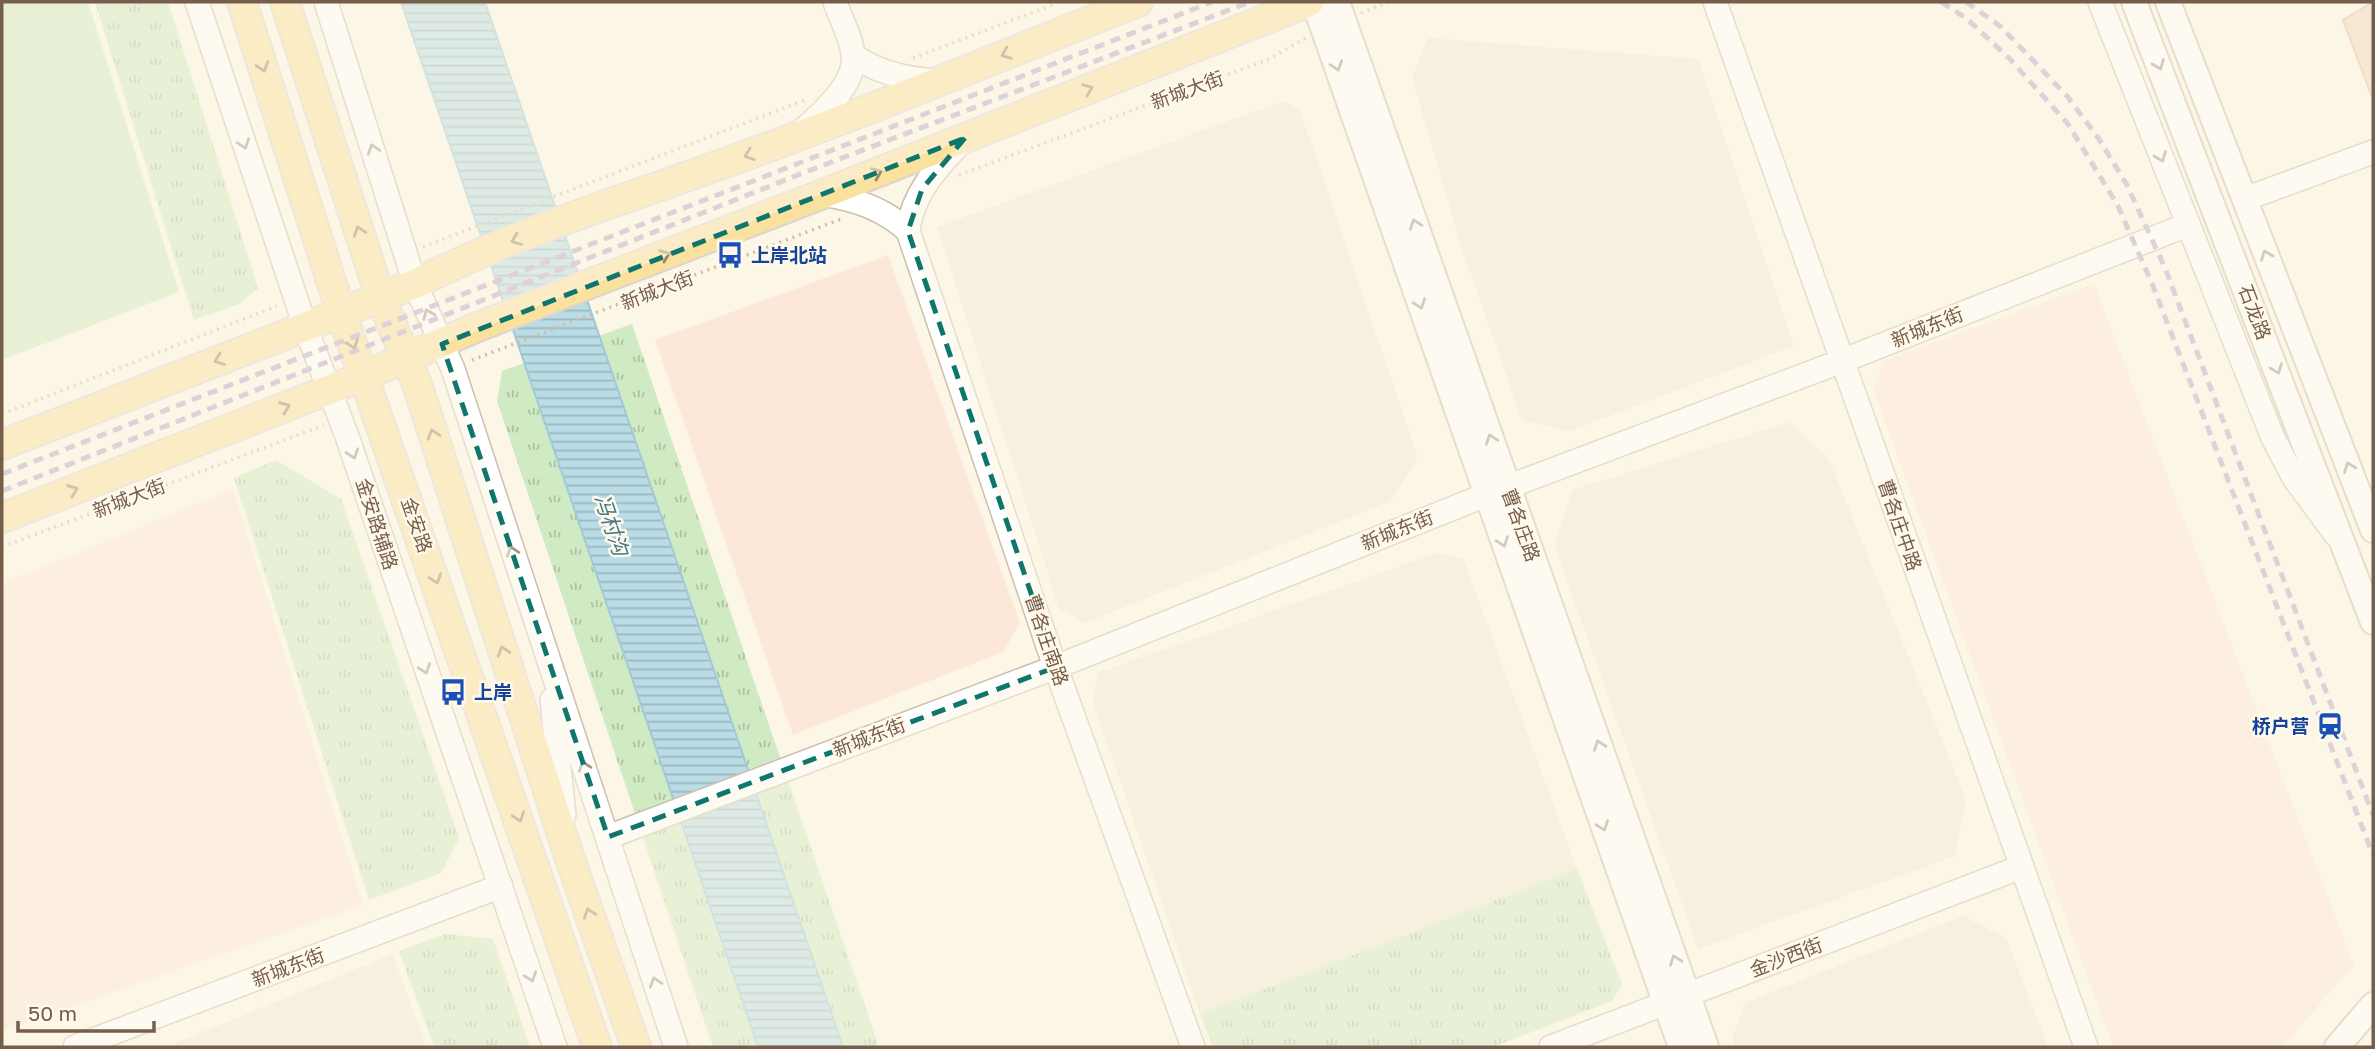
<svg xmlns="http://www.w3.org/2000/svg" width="2375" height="1049" viewBox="0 0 2375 1049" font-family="'Golos Text','Noto Sans SC',sans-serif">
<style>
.residential{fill:#f4e8d4}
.commercial{fill:#fde7d9}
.grass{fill:#d0eac4}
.park{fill:url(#park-tufts)}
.water{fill:url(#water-rules);stroke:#a0cad8;stroke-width:2}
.building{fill:#f2d7bd;stroke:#e5bf9d;stroke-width:2}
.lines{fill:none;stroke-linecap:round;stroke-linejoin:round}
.tertiary-casing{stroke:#cebeac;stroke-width:26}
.secondary-casing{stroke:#d1bfa9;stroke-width:28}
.primary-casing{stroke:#dbd5d0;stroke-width:32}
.path{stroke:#d7bba0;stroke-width:3.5;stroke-dasharray:2 5;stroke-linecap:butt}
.tertiary{stroke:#fff;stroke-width:23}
.secondary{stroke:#fff;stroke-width:24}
.primary{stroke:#fbe19e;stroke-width:28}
.rail{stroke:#baa4c7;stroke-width:5;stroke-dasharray:10 7;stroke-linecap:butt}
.oneway{stroke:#9e8563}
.oneway2{stroke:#a69689}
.marked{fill:none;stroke:#0f766e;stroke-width:5;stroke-dasharray:14 9;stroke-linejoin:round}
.labels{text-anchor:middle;stroke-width:5;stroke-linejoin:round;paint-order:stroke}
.street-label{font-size:19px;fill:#765e4a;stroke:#fff9ec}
.transit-label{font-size:19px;font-weight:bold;fill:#164399;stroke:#fff9ec;text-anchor:start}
.water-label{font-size:21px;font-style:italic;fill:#43788a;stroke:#fff9ec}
</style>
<defs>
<pattern id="park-tufts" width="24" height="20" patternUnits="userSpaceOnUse" patternTransform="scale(1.75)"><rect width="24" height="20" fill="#d0eac4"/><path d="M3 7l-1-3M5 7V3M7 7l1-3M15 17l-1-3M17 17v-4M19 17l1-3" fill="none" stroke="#adc1a1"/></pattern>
<pattern id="water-rules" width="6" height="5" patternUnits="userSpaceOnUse" patternTransform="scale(1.75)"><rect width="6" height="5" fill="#badce6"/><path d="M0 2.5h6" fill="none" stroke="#9cb6bc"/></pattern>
</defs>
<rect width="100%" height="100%" fill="#fcf6e6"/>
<g class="residential">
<path d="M1428 38 1698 59 1794 346 1569 431 1522 420 1461 246 1412 77Z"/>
<path d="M1284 101 1300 111 1418 457 1391 501 1084 623 1059 608 937 227Z"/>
<path d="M1790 422 1829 459 1966 800 1955 856 1698 949 1554 544 1572 490Z"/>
<path d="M1437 553 1463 558 1577 869 1200 1014 1093 702 1098 673Z"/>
<path d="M1963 916 2006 938 2048 1047H1735L1732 1038 1745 1003Z"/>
<path d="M393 954 426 1047H166Z"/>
</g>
<g class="commercial">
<path d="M888 255 1020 623 1003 652 793 735 655 340Z"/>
<path d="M2094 284 2354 965 2282 1047H2113L1873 389 1886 360Z"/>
<path d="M233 489 363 905 2 1031V584Z"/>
</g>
<path class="grass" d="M2 2H88L179 292 2 360Z"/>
<g class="park">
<path d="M95 2H168L258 288 239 304 194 320Z"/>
<path d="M632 324 879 1047H713L497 401 502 371Z"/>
<path d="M276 460 341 499 459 838 441 873 369 900 234 478Z"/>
<path d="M1577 869 1622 984 1612 1001 1493 1047H1213L1200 1014Z"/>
<path d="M445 934 493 939 530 1047H434L399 951Z"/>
</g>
<path class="water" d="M401 2H485L843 1047H758Z"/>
<path class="building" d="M2373 2V97H2372L2343 20Z"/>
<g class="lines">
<defs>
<g id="tertiary">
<path d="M197 2 305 326 348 439 555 1047"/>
<path d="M326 2 415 284 453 369 676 1047"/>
<path d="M1715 2 2086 1047"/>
<path d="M2100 2 2273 438 2294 478 2336 535"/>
<path d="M853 55C877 73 906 79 936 81"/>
<path d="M802 131C821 114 857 83 853 55 852 39 840 17 835 2"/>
<path d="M963 140C938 167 912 193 908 231L1049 649 1193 1047"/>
<path d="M823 194C856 200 883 208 908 231"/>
<path d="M2245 199 2373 152"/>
<path d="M552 700 564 815"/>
<path d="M608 837 1056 667 1486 495 1842 361 2187 225"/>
<path d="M75 1047 501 886"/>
<path d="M1551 1047 2021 867"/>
</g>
<g id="secondary">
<path d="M1314 2 1681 1047"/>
<path d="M1337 2 1706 1047"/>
<path d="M2134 2 2373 622"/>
<path d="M2168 2 2373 530"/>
<path d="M2337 1047 2373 1005"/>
</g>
<g id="primary">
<path d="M242 2 341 312 597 1047"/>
<path d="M285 2 380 296 417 384 568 853 636 1047"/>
<path d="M2 445 415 284C520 230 636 196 747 155 878 108 1008 53 1138 2"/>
<path d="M2 518 364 376 475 328 823 194 1309 2"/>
</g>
</defs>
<use href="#tertiary" class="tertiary-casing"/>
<use href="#secondary" class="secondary-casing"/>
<use href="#primary" class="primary-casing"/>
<g class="path">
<path d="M1361 13 1389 2"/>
<path d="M913 58 1060 2"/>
<path d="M959 175 1267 60 1306 38"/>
<path d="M423 247 805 100"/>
<path d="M472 360 841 219"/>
<path d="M2 414 277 306"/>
<path d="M2 547 324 425"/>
</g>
<use href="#tertiary" class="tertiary"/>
<use href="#secondary" class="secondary"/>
<use href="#primary" class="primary"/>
<g class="rail">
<path d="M1941 2 1966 18 2010 59 2068 124 2118 206 2153 286 2373 855"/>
<path d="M1966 2 2000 26 2067 96 2099 139 2127 185 2165 268 2373 815"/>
<path d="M2 474 1212 2"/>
<path d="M2 491 803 173 1250 2"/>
</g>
</g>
<defs><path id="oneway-chevron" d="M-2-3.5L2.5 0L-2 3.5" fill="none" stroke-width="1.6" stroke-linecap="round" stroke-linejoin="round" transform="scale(1.75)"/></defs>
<g class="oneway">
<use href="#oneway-chevron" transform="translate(1006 54) rotate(158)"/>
<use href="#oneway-chevron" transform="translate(263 67) rotate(72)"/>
<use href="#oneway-chevron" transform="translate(1088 89) rotate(-22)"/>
<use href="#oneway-chevron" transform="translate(749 155) rotate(160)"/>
<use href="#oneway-chevron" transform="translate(877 173) rotate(-22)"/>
<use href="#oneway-chevron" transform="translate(359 231) rotate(-108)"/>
<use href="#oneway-chevron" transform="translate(516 240) rotate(159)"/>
<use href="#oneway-chevron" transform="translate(665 255) rotate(-22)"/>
<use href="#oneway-chevron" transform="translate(353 344) rotate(70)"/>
<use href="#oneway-chevron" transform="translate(219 360) rotate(159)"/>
<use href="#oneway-chevron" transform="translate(285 407) rotate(-21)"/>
<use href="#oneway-chevron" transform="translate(433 434) rotate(-108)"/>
<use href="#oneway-chevron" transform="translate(73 490) rotate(-21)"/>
<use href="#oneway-chevron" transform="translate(436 579) rotate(71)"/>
<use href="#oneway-chevron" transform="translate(503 651) rotate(-108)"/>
<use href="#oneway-chevron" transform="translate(519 817) rotate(71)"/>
<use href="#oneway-chevron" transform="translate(589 913) rotate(-109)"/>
</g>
<g class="oneway2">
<use href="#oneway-chevron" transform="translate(2159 65) rotate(68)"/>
<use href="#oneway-chevron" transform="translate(1337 66) rotate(71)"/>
<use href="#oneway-chevron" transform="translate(244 144) rotate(71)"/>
<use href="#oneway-chevron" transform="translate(373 149) rotate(-108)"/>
<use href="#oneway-chevron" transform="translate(2161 157) rotate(69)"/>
<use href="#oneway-chevron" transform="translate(1415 224) rotate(-109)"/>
<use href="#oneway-chevron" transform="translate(2266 255) rotate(-111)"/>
<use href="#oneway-chevron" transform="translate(1420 304) rotate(71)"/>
<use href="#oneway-chevron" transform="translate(428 314) rotate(-114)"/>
<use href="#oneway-chevron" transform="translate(2277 369) rotate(69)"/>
<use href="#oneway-chevron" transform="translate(1491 439) rotate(-109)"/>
<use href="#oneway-chevron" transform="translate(353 454) rotate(72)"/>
<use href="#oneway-chevron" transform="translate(2349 467) rotate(-111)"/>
<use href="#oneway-chevron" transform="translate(1503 542) rotate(70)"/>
<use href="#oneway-chevron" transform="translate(512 551) rotate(-108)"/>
<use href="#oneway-chevron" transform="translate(425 669) rotate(71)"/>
<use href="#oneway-chevron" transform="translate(1599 745) rotate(-110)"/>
<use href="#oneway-chevron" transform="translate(584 766) rotate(-109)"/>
<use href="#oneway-chevron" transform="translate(1603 826) rotate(70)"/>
<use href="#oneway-chevron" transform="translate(1675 960) rotate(-110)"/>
<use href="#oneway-chevron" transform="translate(531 977) rotate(71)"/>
<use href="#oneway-chevron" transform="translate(655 982) rotate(-108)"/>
</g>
<path d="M0 0H2375V1049H0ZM965 138 922 189 908 231 1056 667 608 837 442 344Z" fill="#fcf6e6" fill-opacity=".55" fill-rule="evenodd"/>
<path class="marked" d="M965 138 922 189 908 231 1056 667 608 837 442 344Z"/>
<defs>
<symbol id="bus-bare" viewBox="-9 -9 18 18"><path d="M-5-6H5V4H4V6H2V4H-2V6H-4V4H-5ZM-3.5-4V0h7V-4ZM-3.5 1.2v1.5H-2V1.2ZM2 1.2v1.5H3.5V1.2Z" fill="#1a4fb4" stroke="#fff9ec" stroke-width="2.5" paint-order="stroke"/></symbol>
<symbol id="station-bare" viewBox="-9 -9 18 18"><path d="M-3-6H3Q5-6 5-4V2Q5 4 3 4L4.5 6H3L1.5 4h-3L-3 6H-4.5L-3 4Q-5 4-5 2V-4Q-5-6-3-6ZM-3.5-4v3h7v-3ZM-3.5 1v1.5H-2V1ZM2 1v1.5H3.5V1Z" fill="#1a4fb4" stroke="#fff9ec" stroke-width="2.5" paint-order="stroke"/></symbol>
</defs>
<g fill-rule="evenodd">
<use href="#bus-bare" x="711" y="236" width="38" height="38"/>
<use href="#bus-bare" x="434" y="673" width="38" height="38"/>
<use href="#station-bare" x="2311" y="707" width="38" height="38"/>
</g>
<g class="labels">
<g class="street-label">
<text transform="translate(1187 90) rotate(-20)" y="7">新城大街</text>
<text transform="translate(657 290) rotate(-21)" y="7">新城大街</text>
<text transform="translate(2255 312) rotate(69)" y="7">石龙路</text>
<text transform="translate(1927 327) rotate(-22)" y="7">新城东街</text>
<text transform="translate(129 498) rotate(-21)" y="7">新城大街</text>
<text transform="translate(377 524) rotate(72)" y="7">金安路辅路</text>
<text transform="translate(417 525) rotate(71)" y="7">金安路</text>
<text transform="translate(1521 525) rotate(70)" y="7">曹各庄路</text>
<text transform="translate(1900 525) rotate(71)" y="7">曹各庄中路</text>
<text transform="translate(1397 530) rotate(-22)" y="7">新城东街</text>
<text transform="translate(1047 640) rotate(71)" y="7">曹各庄南路</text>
<text transform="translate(869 737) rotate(-21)" y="7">新城东街</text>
<text transform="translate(1786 957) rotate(-21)" y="7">金沙西街</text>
<text transform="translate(288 967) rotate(-21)" y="7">新城东街</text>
</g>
<g class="transit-label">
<text x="751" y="262">上岸北站</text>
<text x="474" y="699">上岸</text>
<text x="2309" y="733" text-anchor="end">桥户营</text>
</g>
<g class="water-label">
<text transform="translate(611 525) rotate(71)" y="7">冯村沟</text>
</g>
</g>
<rect width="2375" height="1049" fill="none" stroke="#765e4a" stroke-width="7"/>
<path d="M18 1021v10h136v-10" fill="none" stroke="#765e4a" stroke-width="3.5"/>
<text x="28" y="1021" font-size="21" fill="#765e4a" stroke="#fff9ec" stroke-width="5" paint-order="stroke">50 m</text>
</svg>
